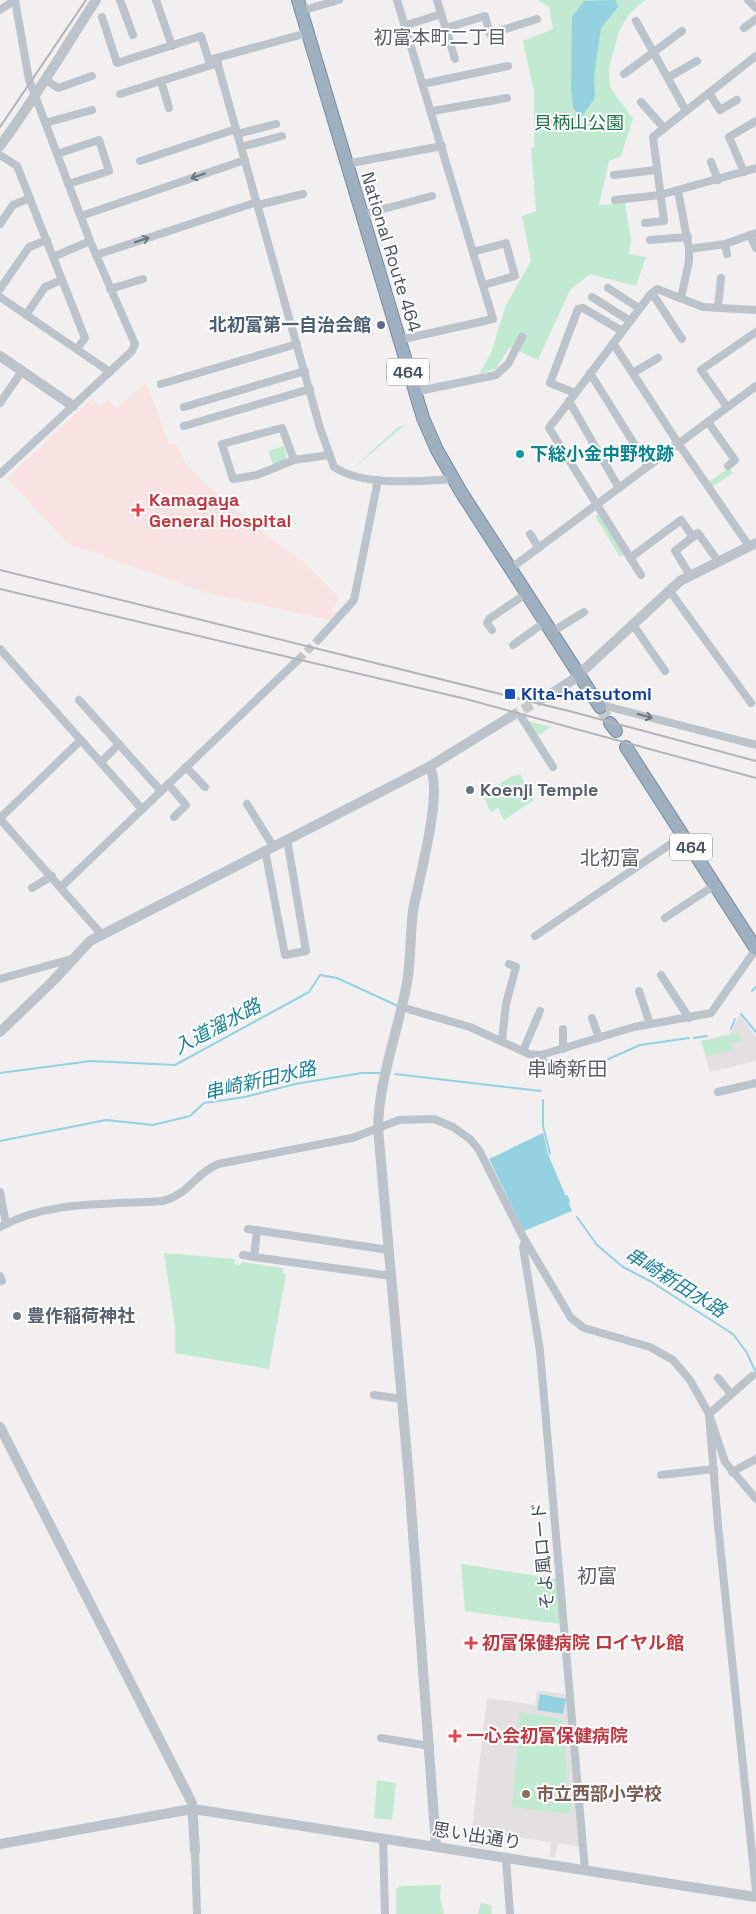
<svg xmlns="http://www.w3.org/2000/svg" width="756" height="1914" viewBox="0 0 756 1914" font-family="'Space Grotesk','Noto Sans JP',sans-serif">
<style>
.education{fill:#e2e0e0}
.medical{fill:#f8e3e2}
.green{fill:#c2e9d1}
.water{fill:#95d2e1}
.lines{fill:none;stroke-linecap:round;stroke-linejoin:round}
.stream{stroke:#95d2e1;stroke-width:2}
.minor-tunnel{stroke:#c7c8ca;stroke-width:8;stroke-dasharray:8 4;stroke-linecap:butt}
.tertiary-tunnel{stroke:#c7c8ca;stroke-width:10;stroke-dasharray:10 5;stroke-linecap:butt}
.trunk-tunnel{stroke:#c7c8ca;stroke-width:12;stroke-dasharray:12 6;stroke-linecap:butt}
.trunk-casing{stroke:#788da3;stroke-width:14}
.minor{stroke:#bcc3ca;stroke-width:8}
.tertiary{stroke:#bcc3ca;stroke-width:10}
.trunk{stroke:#9fb0c0;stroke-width:12}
.rail{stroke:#b2b4b8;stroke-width:2}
.oneway{stroke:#6c747c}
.service-dot{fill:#5c6f8a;stroke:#fff;stroke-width:2}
.culture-dot{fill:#0f9aa8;stroke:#fff;stroke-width:2}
.health-dot{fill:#e0444e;stroke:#fff;stroke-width:2}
.transit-dot{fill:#1a4fb4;stroke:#fff;stroke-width:2}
.worship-dot{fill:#6b7280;stroke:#fff;stroke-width:2}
.education-dot{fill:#8d6e63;stroke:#fff;stroke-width:2}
.labels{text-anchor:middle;stroke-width:4;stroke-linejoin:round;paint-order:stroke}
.shield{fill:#fff;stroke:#80868c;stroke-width:1}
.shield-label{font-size:16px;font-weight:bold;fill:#49525a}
.park-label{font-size:18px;fill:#227249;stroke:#fff}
.street-label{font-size:18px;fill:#49525a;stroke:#fff}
.service-label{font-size:18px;font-weight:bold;fill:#4e5e75;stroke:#fff;text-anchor:end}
.culture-label{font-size:18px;font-weight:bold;fill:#0d838f;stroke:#fff;text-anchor:start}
.health-label{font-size:18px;font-weight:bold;fill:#be3a42;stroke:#fff;text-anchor:start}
.transit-label{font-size:18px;font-weight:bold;fill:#164399;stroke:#fff;text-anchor:start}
.worship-label{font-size:18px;font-weight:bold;fill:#5b616d;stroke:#fff;text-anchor:start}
.education-label{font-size:18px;font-weight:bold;fill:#785e54;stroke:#fff;text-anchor:start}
.neighbourhood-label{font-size:19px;fill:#5c5f63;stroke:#fff}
.water-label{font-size:19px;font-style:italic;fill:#1e8198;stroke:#fff}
.quarter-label{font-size:20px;fill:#5c5f63;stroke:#fff}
</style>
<rect width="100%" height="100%" fill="#f1efef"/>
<g class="education">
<path d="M740 1015 756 1037V1061L710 1072 701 1041 730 1034Z"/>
<path d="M537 1690 569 1695 581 1847 558 1843 555 1857H550L551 1842 491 1833 488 1847 470 1846 487 1698 535 1705Z"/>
</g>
<path class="medical" d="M146 382 169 444 175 443 186 464 206 484 259 529 306 564 340 598 332 610 338 615 334 621 204 592 67 543 7 478 92 398 100 407 108 399 117 408Z"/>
<g class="green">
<path d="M538 0H645L629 14 619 31 609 68 610 87 633 119 621 156 609 161 599 205 625 203 631 240 629 254 646 257 636 286 590 274 570 290 538 360 510 347 496 369 479 374 491 353 506 305 531 261 522 216 536 211 531 148 534 147V92L523 41 553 29 549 7Z"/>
<path d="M408 424 401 428 349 472 398 427Z"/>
<path d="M284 446 287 460 274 466 268 451Z"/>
<path d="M729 468 733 473 712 487 708 482Z"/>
<path d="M599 514 624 555 620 557 595 516Z"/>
<path d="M528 721 551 727 537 736Z"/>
<path d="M520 774 534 800 504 820 498 808 491 812 483 796 510 777Z"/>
<path d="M629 851 638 863 629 869 625 868 618 858Z"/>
<path d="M740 1033 741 1041 731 1043 733 1050 706 1056 702 1041Z"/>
<path d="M164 1253 235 1259 234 1264 240 1265 242 1262 283 1268V1273L286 1274 269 1369 175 1353V1326Z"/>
<path d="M461 1564 557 1579 560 1624 465 1611Z"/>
<path d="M520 1712 562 1719 571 1814 512 1807Z"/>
<path d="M377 1780 396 1783 392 1820 374 1818Z"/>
<path d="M441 1885 440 1898 444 1914H396V1889L401 1886Z"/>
<path d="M481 1903 491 1905 492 1914H478Z"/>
</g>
<g class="water">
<path d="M616 0 618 7 601 28 594 76 595 98 580 119 573 107 571 87 572 17 584 1Z"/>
<path d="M543 1133 548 1154 572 1211 524 1231 489 1159Z"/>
<path d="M540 1694 566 1699 563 1714 537 1710Z"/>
</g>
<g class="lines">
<g class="stream">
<path d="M752 991 756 987"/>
<path d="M741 1014 756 1032"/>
<path d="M731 1029 735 1019"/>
<path d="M694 1038 707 1036"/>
<path d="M0 1073 91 1061 175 1065 309 992 320 975 337 978 398 1006"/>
<path d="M395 1074 541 1091"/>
<path d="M575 1074 640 1045 689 1038"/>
<path d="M543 1100V1126L550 1154"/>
<path d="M0 1141 106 1120 153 1125 190 1116 204 1103 245 1097 295 1084 362 1073H382"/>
<path d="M567 1196 569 1202"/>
<path d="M577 1217 597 1245 623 1267 650 1281 733 1334 747 1353 756 1373"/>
</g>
<path class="minor-tunnel" d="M298 660 319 639"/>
<path class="tertiary-tunnel" d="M510 717 554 692"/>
<path class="trunk-tunnel" d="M600 707 610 723"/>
<defs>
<g id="trunk">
<path d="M298 0 423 418 437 450 461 492 600 707"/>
<path d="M610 723 616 731"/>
<path d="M626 747 756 949"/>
</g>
</defs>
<use href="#trunk" class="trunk-casing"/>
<g class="minor">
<path d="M120 0 133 35"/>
<path d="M156 0 172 46"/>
<path d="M397 0 493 319 399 340"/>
<path d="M437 0 455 59"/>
<path d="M748 0 756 8"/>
<path d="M0 10 15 0"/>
<path d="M301 11 339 0"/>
<path d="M102 17 117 63 201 36 209 61 216 58"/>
<path d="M636 21 686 111"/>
<path d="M404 26 441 14"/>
<path d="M446 28 485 16 490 34 537 19"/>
<path d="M744 28 756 19"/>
<path d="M307 33 216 58 320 428 334 467C364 487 418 481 453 479"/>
<path d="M624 74 682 31"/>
<path d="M669 77 697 61"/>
<path d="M46 80 58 88 92 76"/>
<path d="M423 84 508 66"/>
<path d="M709 93 720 110 737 100"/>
<path d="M120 94 161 81"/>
<path d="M641 102 664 128"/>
<path d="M169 108 161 81 218 63"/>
<path d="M432 111 507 98"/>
<path d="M45 123 92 110"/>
<path d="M237 134 276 124"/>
<path d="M241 147 282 136"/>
<path d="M57 154 99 140 109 171 68 184"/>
<path d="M0 155 17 166 85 338 77 349"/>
<path d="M140 161 236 129"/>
<path d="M711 162 718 180"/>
<path d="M346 164 442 146"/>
<path d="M744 172 729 137 756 121"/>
<path d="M614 175 656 170"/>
<path d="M678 191 689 249V261L681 298"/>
<path d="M615 200 660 195 756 168"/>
<path d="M258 205 303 194"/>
<path d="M361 215 432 196"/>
<path d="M81 216 245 160"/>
<path d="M645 223 664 221 653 137 756 56"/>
<path d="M0 224 13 205 30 198"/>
<path d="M750 235 756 248"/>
<path d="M650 240 688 237"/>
<path d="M725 244 727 254"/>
<path d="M689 249 725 244 756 233"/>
<path d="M473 252 506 243 515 276 484 285"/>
<path d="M96 255 257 202"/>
<path d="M53 257 90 241"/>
<path d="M608 288 639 308"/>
<path d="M0 289 29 247 47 240"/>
<path d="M110 289 143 279"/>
<path d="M652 293 682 339"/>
<path d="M0 297 110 372"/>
<path d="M592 297 630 321"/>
<path d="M718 307 721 278"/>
<path d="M26 315 45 287 62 280"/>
<path d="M613 343 678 443 749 546"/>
<path d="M590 373 648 466"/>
<path d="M633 373 658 358"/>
<path d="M161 384 297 344"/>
<path d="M414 392 496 375 508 364 522 337"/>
<path d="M575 393 550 383 578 309 583 308 622 331"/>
<path d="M569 401 619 488"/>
<path d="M0 403 22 371"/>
<path d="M184 407 305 371"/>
<path d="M727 407 701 370 756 332"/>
<path d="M708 422 735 460 728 466"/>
<path d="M184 426 310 389"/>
<path d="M294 460 282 428 222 444 233 479 257 475 294 460 329 455"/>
<path d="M0 474 132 351 135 344 90 241 29 80 15 0"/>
<path d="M530 534 539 548"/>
<path d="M630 558 681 520 693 537"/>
<path d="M510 569 756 386"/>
<path d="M641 575 549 428 650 295 657 289 703 307 756 310"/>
<path d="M690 575 675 551 698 533 718 561"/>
<path d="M669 590 751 703"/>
<path d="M634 626 665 671"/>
<path d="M492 630 487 623 489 619 527 593"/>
<path d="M552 632 584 612"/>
<path d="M319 639 354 600 378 480"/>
<path d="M513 645 545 622"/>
<path d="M0 649 142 809"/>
<path d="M79 700 161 791"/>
<path d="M598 704 756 745"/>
<path d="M522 718 553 767"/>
<path d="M101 762 119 744"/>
<path d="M186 767 205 787"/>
<path d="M168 784 186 805 174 817"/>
<path d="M247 804 273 846"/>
<path d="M0 818 81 740"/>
<path d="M0 819 102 935"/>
<path d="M265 850 285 955 306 951 287 839"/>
<path d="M61 887 298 660"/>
<path d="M32 888 52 876"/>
<path d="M665 918 715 885"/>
<path d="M535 936 684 835"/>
<path d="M661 975 689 1018"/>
<path d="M0 979 75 958"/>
<path d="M639 991 650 1024"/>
<path d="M401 1007 470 1027 529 1054 541 1055 634 1027 711 1013 756 949"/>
<path d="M592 1018 599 1038"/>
<path d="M563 1029V1049"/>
<path d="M502 1041 506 1004 516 967 509 964"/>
<path d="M523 1051 540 1011"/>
<path d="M541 1055 547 1070"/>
<path d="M718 1092 756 1083"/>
<path d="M0 1192 6 1224"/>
<path d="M0 1227C49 1200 108 1205 162 1201 190 1194 193 1175 218 1164L352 1138 399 1120 434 1119 453 1127 470 1139 479 1150 522 1235 571 1318 584 1328 650 1347 673 1360 690 1380 709 1414 725 1462 756 1499"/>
<path d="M248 1229 389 1250"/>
<path d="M257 1230 254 1257 391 1276"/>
<path d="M525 1241 523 1247 540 1351 585 1870"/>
<path d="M243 1255 254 1257"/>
<path d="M0 1276 2 1281"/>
<path d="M752 1376 709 1414 718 1525 756 1891"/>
<path d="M718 1378 731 1394"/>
<path d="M374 1395 402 1399"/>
<path d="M732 1472 756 1459"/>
<path d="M661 1475 714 1469"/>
<path d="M381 1738 430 1746"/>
<path d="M383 1838 385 1914"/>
<path d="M195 1851 197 1914"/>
<path d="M506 1858 510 1914"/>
</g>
<g class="tertiary">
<path d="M0 146C35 99 64 49 96 0"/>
<path d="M0 356 73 406"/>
<path d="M554 692 574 679 680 581 756 543"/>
<path d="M429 767C445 788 418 881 413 911 410 935 411 960 407 983 398 1031 379 1079 378 1128L409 1479 436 1846"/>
<path d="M0 1032 53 981 90 941 427 768 510 717"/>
<path d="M0 1427 192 1803 195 1851"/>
<path d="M0 1844 186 1810H200L756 1897"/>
</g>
<use href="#trunk" class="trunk"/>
<g class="rail">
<path d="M0 127 86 0"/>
<path d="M0 570 573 712 756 761"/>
<path d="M0 589 466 699 756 778"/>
</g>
</g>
<defs><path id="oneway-shaft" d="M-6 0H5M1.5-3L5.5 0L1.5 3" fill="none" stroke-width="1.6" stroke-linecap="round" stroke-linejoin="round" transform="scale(1.25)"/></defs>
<g class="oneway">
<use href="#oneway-shaft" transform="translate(198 176) rotate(161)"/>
<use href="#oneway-shaft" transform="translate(142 240) rotate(-18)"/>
<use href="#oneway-shaft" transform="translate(645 716) rotate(15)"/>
</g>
<circle class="service-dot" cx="381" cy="325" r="5"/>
<circle class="culture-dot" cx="520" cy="454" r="5"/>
<g class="health-dot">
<path d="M135.5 502.5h5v5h5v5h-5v5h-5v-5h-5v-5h5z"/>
<path d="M468.5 1635.5h5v5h5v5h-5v5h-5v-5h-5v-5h5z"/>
<path d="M452.5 1728.5h5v5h5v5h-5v5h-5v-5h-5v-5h5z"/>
</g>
<rect class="transit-dot" x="504" y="688" width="12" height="12" rx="2.5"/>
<g class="worship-dot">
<circle cx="470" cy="790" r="5"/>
<circle cx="17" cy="1316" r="5"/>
</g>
<circle class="education-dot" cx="526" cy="1794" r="5"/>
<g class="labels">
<g class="shield">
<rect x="387" y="358.5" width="42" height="27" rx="4"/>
<rect x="670" y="833.5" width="42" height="27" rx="4"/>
</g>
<g class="shield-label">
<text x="408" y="378">464</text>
<text x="691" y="853">464</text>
</g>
<g class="park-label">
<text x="579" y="129">貝柄山公園</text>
</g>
<g class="street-label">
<text transform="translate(391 252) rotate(73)" y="6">National Route 464</text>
<text transform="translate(543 1556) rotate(-95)" y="6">そよ風ロード</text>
<text transform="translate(477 1836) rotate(9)" y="6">思い出通り</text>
</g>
<g class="service-label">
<text x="371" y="331">北初富第一自治会館</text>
</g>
<g class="culture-label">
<text x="530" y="460">下総小金中野牧跡</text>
</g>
<g class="health-label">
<text x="149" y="506">Kamagaya<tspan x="149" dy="21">General Hospital</tspan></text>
<text x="482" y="1649">初富保健病院 ロイヤル館</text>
<text x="466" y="1742">一心会初富保健病院</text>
</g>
<g class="transit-label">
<text x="521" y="700">Kita-hatsutomi</text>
</g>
<g class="worship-label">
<text x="480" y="796">Koenji Temple</text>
<text x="27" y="1322">豊作稲荷神社</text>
</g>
<g class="education-label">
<text x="536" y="1800">市立西部小学校</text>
</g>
<g class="neighbourhood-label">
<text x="440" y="44">初富本町二丁目</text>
</g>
<g class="water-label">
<text transform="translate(217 1026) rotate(-28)" y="7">入道溜水路</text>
<text transform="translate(260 1080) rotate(-13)" y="7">串崎新田水路</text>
<text transform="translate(676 1282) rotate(32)" y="7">串崎新田水路</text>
</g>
<g class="quarter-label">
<text x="610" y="865">北初富</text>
<text x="567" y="1076">串崎新田</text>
<text x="597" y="1583">初富</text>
</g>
</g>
</svg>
